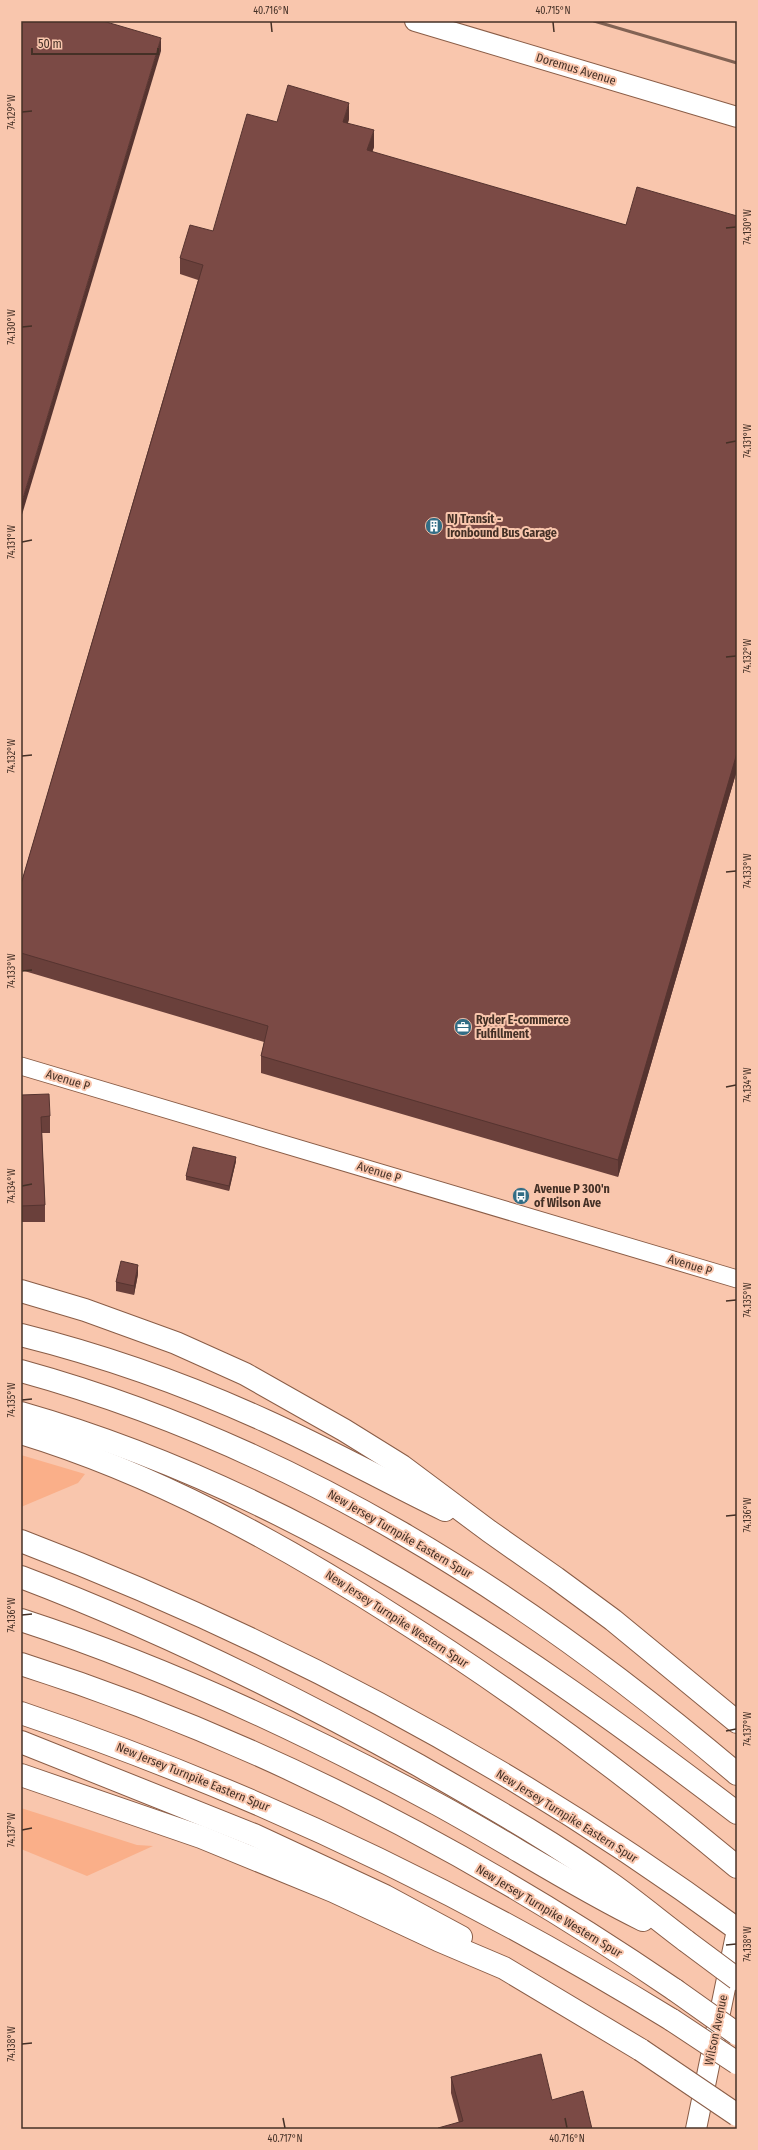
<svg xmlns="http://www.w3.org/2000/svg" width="758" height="2150" viewBox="0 0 758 2150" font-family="'Fira Sans Condensed',sans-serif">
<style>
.green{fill:#faaf89}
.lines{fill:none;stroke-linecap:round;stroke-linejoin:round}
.tertiary-casing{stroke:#8a5d47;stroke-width:19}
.secondary-casing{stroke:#8a5d47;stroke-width:22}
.motorway-casing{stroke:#8a5d47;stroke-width:24}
.tertiary{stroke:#fff;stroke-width:17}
.secondary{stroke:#fff;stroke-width:20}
.motorway{stroke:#fff;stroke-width:22}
.rail{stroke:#826354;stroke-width:3}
.motorway-bridge-casing{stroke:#8a5d47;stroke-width:24;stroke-linecap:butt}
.motorway-bridge{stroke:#fff;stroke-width:22}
.wall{fill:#6a403b}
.shaded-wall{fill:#563430}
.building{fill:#7b4a45;stroke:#563430}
.ticks{fill:none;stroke:#443026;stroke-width:1.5}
.labels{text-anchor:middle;stroke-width:4;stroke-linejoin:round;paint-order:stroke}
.street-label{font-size:12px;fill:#443026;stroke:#f9c6ad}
.poi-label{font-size:12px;font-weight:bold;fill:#443026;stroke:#f9c6ad;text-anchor:start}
.neatline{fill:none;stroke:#443026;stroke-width:1.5}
.ticks-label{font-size:10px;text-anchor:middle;fill:#443026}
</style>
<rect width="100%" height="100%" fill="#f9c6ad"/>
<g class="green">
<path d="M21 1455 85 1474 78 1483 21 1507Z"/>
<path d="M21 1808 137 1845 153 1846 87 1876 21 1849Z"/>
</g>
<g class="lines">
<defs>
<path id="tertiary" d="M21 1066 737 1279"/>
<g id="secondary">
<path d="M415 21 737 117"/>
<path d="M696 2129 737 1930"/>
</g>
<g id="motorway">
<path d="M21 1291 85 1310 176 1343 245 1374 344 1430 402 1466 489 1531 556 1578 613 1620 737 1722"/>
<path d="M21 1335C105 1356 187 1385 266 1421 326 1448 385 1481 445 1510"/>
<path d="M21 1371C293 1446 524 1593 737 1774"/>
<path d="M21 1413C288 1489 519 1646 737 1813"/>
<path d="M21 1433C155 1474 279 1542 396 1617 515 1692 629 1777 737 1867"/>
<path d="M21 1541C275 1638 518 1768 737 1929"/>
<path d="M21 1577C158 1629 290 1694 418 1765 484 1803 552 1841 613 1885 638 1903 662 1923 686 1941"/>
<path d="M21 1620C166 1667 304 1732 437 1804 507 1842 573 1886 643 1920"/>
<path d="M21 1664C254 1738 473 1852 675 1990"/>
<path d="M21 1713C250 1790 467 1894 672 2020"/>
<path d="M21 1742 254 1835 385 1896 461 1937"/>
<path d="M21 1775 201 1837 333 1891 438 1940 504 1968 641 2050"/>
</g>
</defs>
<use href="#tertiary" class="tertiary-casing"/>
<use href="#secondary" class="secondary-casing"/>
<use href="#motorway" class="motorway-casing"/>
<use href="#tertiary" class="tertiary"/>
<use href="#secondary" class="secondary"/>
<use href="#motorway" class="motorway"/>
<path class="rail" d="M594 21 737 63"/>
<defs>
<g id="motorway-bridge">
<path d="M686 1941 737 1979"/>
<path d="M675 1990 737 2034"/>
<path d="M672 2020 737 2063"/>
<path d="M641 2050 737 2115"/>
</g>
</defs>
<use href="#motorway-bridge" class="motorway-bridge-casing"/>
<use href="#motorway-bridge" class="motorway-bridge"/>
</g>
<g class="wall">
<path d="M349 119 348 123 374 147 372 152 626 225 737 216V770L618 1177 261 1073V1056L264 1042 21 970V884L198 280 180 274V258L213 231 277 122Z"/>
<path d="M21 1095 50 1116V1133H42L45 1205V1222H21Z"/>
<path d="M236 1161 229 1191 186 1180V1176Z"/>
<path d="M138 1274 134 1295 116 1291V1282Z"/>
<path d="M451 2077 552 2100 459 2123 451 2093Z"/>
</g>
<g class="shaded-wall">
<path d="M161 38V51L21 518V505Z"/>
<path d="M349 103V119L343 139V122Z"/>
<path d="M374 130V147L367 167V150Z"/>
<path d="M737 753V770L618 1177V1160Z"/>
<path d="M236 1157V1161L229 1191V1186Z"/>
<path d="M138 1265V1274L134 1295V1286Z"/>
</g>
<g class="building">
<path d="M21 21H103L161 38 21 505Z"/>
<path d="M288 85 349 103 343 122 374 130 367 150 626 225 637 187 737 216V753L618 1160 261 1056 268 1026 21 953V884L203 265 180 258 190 225 213 231 247 114 277 122Z"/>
<path d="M49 1094 50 1116 41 1117 45 1205 21 1206V1095Z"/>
<path d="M193 1147 236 1157 229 1186 186 1176Z"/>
<path d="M121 1261 138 1265 134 1286 116 1282Z"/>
<path d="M541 2054 552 2100 583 2091 592 2129H438V2128L463 2121 451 2077Z"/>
</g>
<path class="ticks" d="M271 22 272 32M553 22 554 32M22 112 32 111M726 228 736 227M22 327 32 326M726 443 736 441M22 542 32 540M726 657 736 656M22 756 32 755M726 872 736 871M22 971 32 970M726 1087 736 1085M22 1186 32 1184M726 1301 736 1300M22 1400 32 1399M726 1516 736 1515M22 1615 32 1614M726 1731 736 1729M22 1830 32 1828M726 1945 736 1944M22 2044 32 2043M283 2118 285 2128M565 2118 567 2128"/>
<defs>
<symbol id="building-disc" viewBox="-11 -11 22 22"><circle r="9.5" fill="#326d85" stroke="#f9c6ad"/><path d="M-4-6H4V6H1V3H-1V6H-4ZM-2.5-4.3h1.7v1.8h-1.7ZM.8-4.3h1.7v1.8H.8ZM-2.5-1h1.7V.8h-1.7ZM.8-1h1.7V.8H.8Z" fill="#fff"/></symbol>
<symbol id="office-disc" viewBox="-11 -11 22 22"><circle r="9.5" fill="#326d85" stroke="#f9c6ad"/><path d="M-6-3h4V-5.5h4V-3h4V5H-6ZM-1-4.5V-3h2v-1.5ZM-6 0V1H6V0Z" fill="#fff"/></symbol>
<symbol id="bus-disc" viewBox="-11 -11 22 22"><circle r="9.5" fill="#326d85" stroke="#f9c6ad"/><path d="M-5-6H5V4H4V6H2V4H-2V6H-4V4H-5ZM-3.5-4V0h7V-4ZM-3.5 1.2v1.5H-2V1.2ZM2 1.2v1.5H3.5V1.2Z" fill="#fff"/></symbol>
</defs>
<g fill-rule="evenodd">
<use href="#building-disc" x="424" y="516" width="20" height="20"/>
<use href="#office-disc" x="453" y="1017" width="20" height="20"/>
<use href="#bus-disc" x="511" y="1186" width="20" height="20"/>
</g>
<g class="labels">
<g class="street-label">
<text transform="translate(576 69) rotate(17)" y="4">Doremus Avenue</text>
<text transform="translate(68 1080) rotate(17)" y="4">Avenue P</text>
<text transform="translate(379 1172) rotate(17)" y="4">Avenue P</text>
<text transform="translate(690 1265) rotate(17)" y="4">Avenue P</text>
<text transform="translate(400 1534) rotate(30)" y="4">New Jersey Turnpike Eastern Spur</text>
<text transform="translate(397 1619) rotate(33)" y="4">New Jersey Turnpike Western Spur</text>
<text transform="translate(193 1777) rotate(22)" y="4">New Jersey Turnpike Eastern Spur</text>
<text transform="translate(567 1816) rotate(32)" y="4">New Jersey Turnpike Eastern Spur</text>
<text transform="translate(549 1911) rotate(31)" y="4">New Jersey Turnpike Western Spur</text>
<text transform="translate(716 2030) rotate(-78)" y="4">Wilson Avenue</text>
</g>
<g class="poi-label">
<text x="447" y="523">NJ Transit -<tspan x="447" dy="14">Ironbound Bus Garage</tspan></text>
<text x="476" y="1024">Ryder E-commerce<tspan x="476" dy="14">Fulfillment</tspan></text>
<text x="534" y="1193">Avenue P 300'n<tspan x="534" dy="14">of Wilson Ave</tspan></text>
</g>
</g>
<rect width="758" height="2150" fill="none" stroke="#f9c6ad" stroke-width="44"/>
<path d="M32 48v6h126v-6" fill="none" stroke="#443026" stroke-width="2"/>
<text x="38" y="48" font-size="12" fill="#443026" stroke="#f9c6ad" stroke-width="3" paint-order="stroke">50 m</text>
<rect x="22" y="22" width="714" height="2106" class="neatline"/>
<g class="ticks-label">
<text x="271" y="14">40.716°N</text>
<text x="553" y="14">40.715°N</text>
<text transform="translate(11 112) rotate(-90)" y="4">74.129°W</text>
<text transform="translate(747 227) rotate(-90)" y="4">74.130°W</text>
<text transform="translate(11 327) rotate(-90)" y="4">74.130°W</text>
<text transform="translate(747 441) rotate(-90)" y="4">74.131°W</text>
<text transform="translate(11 542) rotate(-90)" y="4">74.131°W</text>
<text transform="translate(747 656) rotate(-90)" y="4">74.132°W</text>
<text transform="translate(11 756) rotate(-90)" y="4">74.132°W</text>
<text transform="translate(747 871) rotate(-90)" y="4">74.133°W</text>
<text transform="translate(11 971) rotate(-90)" y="4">74.133°W</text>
<text transform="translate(747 1085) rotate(-90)" y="4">74.134°W</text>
<text transform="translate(11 1186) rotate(-90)" y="4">74.134°W</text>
<text transform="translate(747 1300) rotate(-90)" y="4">74.135°W</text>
<text transform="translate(11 1400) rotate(-90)" y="4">74.135°W</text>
<text transform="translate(747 1515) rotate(-90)" y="4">74.136°W</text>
<text transform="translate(11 1615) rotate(-90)" y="4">74.136°W</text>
<text transform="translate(747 1729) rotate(-90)" y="4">74.137°W</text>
<text transform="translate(11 1830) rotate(-90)" y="4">74.137°W</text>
<text transform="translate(747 1944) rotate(-90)" y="4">74.138°W</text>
<text transform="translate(11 2044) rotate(-90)" y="4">74.138°W</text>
<text x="285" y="2142">40.717°N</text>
<text x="567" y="2142">40.716°N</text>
</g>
</svg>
